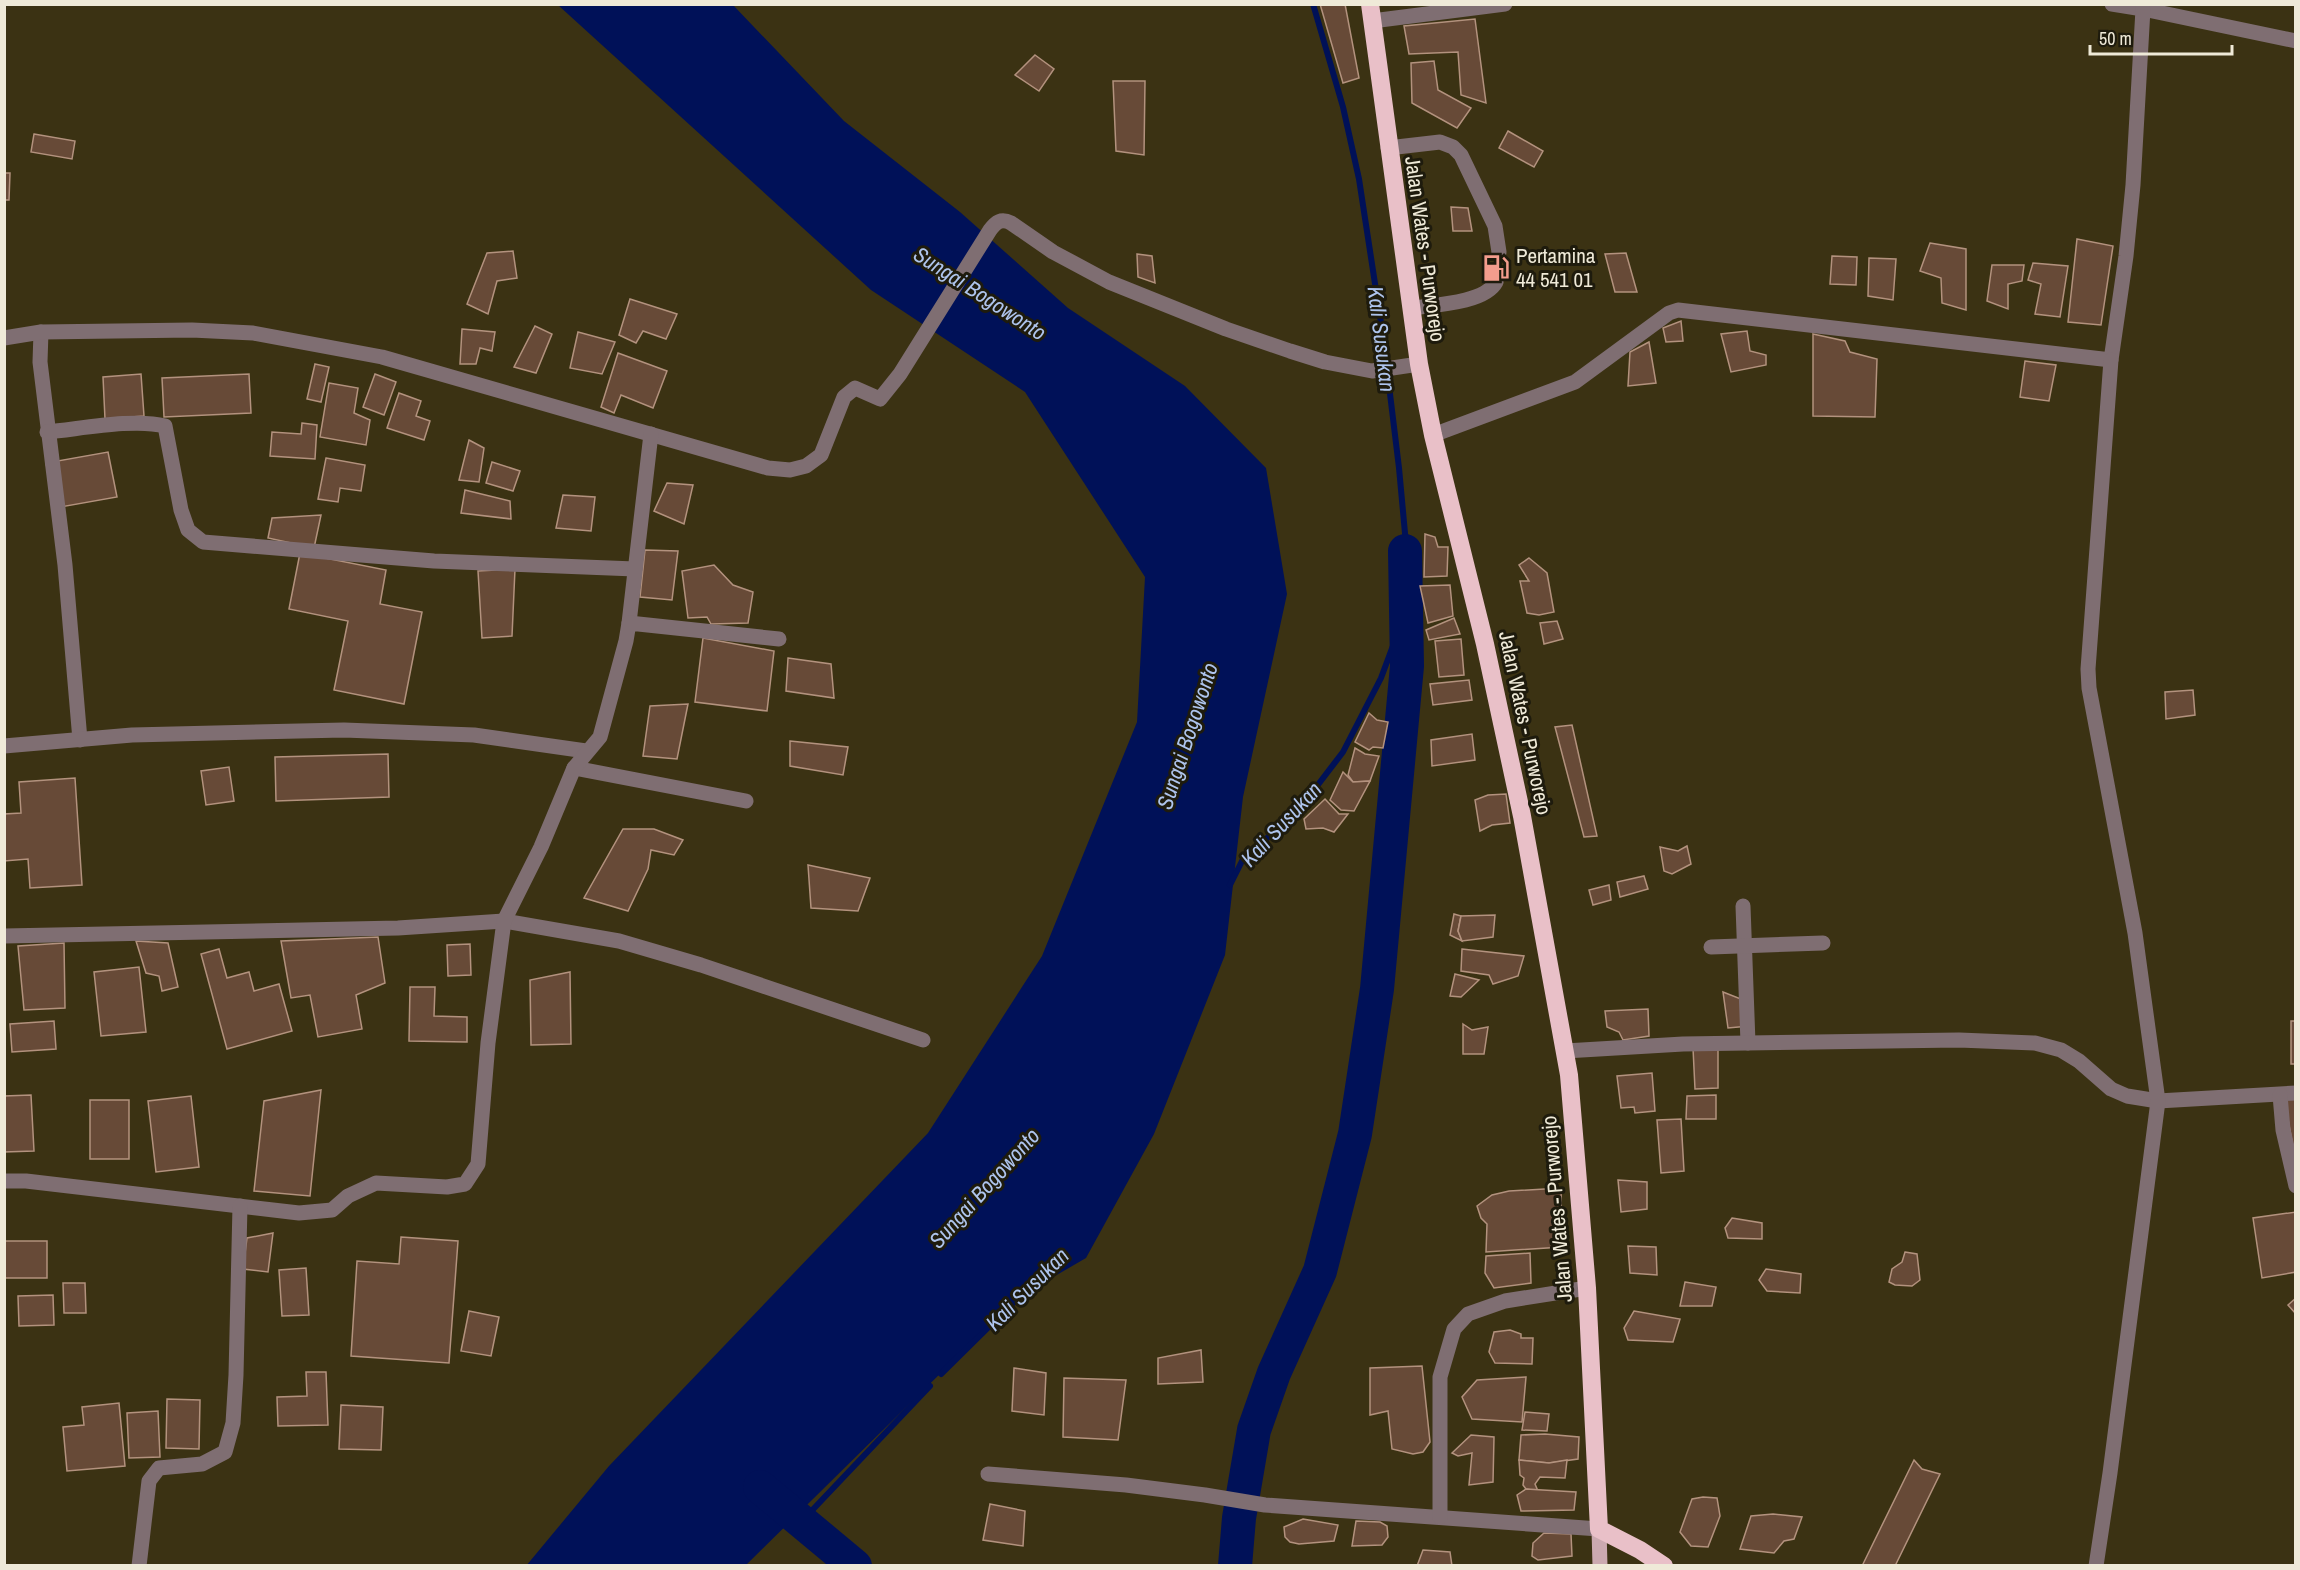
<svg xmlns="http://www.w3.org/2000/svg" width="2300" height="1570" viewBox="0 0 2300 1570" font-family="'Archivo Narrow',sans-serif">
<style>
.water{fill:#001158}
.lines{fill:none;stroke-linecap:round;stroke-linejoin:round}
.stream{stroke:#001158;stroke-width:6}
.river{stroke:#001158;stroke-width:34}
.building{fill:#674a37;stroke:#b3927e;stroke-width:1.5}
.minor-tunnel{stroke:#564e31;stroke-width:15;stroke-dasharray:15 8;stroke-linecap:butt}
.minor{stroke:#7f6e72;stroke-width:15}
.major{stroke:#cba9b0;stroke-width:15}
.highway{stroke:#e9c0c8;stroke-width:18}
.labels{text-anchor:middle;stroke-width:6;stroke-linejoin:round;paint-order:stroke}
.street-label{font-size:21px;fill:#efead8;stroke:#1e1b0d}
.poi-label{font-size:21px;fill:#efead8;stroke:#1e1b0d;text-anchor:start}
.water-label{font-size:22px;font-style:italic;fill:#aec4ed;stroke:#1e1b0d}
</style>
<rect width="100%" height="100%" fill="#3b3213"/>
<path class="water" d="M558 5H733L844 121 960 212 1068 308 1185 386 1266 468 1287 594 1243 797 1225 955 1154 1134 1086 1258 1017 1298 746 1565 526 1566 609 1466 928 1133 1042 956 1137 722 1145 577 1025 392 871 290Z"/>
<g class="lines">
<g class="stream">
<path d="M1230 885 1242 861 1278 828 1317 786 1343 752 1381 678 1397 635 1406 544 1399 468 1383 336 1359 179 1343 107 1313 4"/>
<path d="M941 1374 1023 1293"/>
<path d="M801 1522 930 1386"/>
</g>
<g class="river">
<path d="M760 1487 855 1566"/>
<path d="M1235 1566 1239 1518 1254 1430 1274 1373 1320 1271 1355 1134 1377 989 1407 666 1405 551"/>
</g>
</g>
<g class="building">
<path d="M1320 4H1345L1359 78 1343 83Z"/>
<path d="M1475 19 1486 103 1461 95 1458 52 1409 54 1404 26Z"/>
<path d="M1035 55 1054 69 1039 91 1015 75Z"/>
<path d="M1434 61 1438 90 1471 108 1457 128 1412 103 1411 63Z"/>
<path d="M1113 81H1145L1144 155 1116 151Z"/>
<path d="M1508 131 1543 151 1534 167 1499 148Z"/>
<path d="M34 134 75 141 72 159 31 152Z"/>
<path d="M4 173H10L9 200H4Z"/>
<path d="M1451 207 1468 208 1472 231H1453Z"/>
<path d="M2077 239 2113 246 2101 325 2068 322Z"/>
<path d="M1930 243 1966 249V310L1942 303 1941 278 1920 271Z"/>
<path d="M513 251 517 278 497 281 488 314 467 304 487 253Z"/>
<path d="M1626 253 1637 292H1615L1605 254Z"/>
<path d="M1137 254 1152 256 1155 283 1138 277Z"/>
<path d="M1832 256 1857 257 1856 285 1830 284Z"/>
<path d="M1869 258 1896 259 1893 300 1868 296Z"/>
<path d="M2033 263 2068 266 2060 317 2035 314 2041 284 2028 280Z"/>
<path d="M1992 265H2024L2022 281 2008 284V309L1987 301Z"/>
<path d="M630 299 677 314 666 339 643 331 636 343 619 335Z"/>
<path d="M1681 321 1683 341 1666 342 1663 328Z"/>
<path d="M535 326 552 334 536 373 514 367Z"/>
<path d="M462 329 495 332 492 351 480 348 476 364H460Z"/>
<path d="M1747 331 1750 351 1766 355V365L1731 372 1721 334Z"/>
<path d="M578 332 615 342 602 374 570 368Z"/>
<path d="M1813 334 1845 341 1850 352 1877 359 1875 417 1813 416Z"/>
<path d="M1649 342 1656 383 1628 386 1630 352Z"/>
<path d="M618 353 667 371 653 408 621 395 614 413 601 407Z"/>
<path d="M2025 361 2056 365 2049 401 2020 397Z"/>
<path d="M315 364 329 367 321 402 307 399Z"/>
<path d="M141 374 144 416 105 419 103 377Z"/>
<path d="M249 374 251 413 164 417 162 378Z"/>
<path d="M375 374 396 382 384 415 363 407Z"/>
<path d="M329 383 358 388 354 413 370 420 366 445 320 437Z"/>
<path d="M399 393 421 401 416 416 430 421 424 440 387 428Z"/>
<path d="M302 423 317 425 315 459 270 456 272 432 301 434Z"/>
<path d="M469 440 484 448 479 482 459 480Z"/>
<path d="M108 452 117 497 55 508 46 463Z"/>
<path d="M326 458 365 465 361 491 340 488 338 502 318 499Z"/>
<path d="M492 462 520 471 513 491 486 483Z"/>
<path d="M667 483 693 485 684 524 654 511Z"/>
<path d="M465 490 510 501 511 519 461 513Z"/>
<path d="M563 495 595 497 591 531 556 528Z"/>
<path d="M321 515 314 548 268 538 272 518Z"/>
<path d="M1425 534 1435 537 1438 547H1448L1447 576 1424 577Z"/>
<path d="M645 550 678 551 672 600 640 597Z"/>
<path d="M300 553 386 570 380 604 422 612 404 704 334 690 348 621 289 609Z"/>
<path d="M1529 558 1547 573 1554 612 1539 615 1527 613 1520 581H1529L1519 565Z"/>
<path d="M714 565 733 585 753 592 748 623 711 624 707 617 688 618 682 571Z"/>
<path d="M515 569 512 636 482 638 478 571Z"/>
<path d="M1450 585 1453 616 1428 623 1420 586Z"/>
<path d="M1454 618 1460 634 1429 640 1426 630Z"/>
<path d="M1557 621 1563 639 1544 644 1540 623Z"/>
<path d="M703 638 774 651 767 711 695 702Z"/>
<path d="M1461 639 1464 675 1439 677 1435 641Z"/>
<path d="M788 658 831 664 834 698 786 691Z"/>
<path d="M1469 680 1472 700 1433 705 1430 684Z"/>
<path d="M2193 690 2195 715 2166 719 2165 692Z"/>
<path d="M688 704 677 759 643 756 650 706Z"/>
<path d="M1369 713 1377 720 1388 722 1383 748 1373 747 1369 750 1355 742Z"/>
<path d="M1572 725 1597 836 1584 837 1555 727Z"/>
<path d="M1472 734 1475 760 1432 766 1431 740Z"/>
<path d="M790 741 848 747 843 775 790 766Z"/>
<path d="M1355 748 1365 754 1379 756 1370 781 1353 782 1348 775Z"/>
<path d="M388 754 389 797 276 801 275 757Z"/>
<path d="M229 767 234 801 206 805 201 771Z"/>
<path d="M1343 772 1353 782 1370 781 1354 811 1341 810 1330 800Z"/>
<path d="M75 778 82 885 30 888 28 859 4 861V814L21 813 19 782Z"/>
<path d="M1506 794 1510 823 1492 825 1480 831 1475 800 1488 795Z"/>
<path d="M1325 799 1339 814H1348L1334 832 1323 828 1306 829 1304 819Z"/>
<path d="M623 829H654L683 840 674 855 651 850 648 869 628 911 584 898Z"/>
<path d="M1687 846 1691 864 1672 874 1664 871 1660 847 1678 851Z"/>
<path d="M808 865 870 878 858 911 811 908Z"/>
<path d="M1644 876 1648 889 1620 897 1617 882Z"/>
<path d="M1609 885 1611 900 1593 905 1589 890Z"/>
<path d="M1454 914 1461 916 1458 931 1462 941 1450 935Z"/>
<path d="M1495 915 1493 937 1462 941 1458 931 1461 916Z"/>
<path d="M378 937 385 983 356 995 362 1029 318 1037 310 995 291 998 281 941Z"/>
<path d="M136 941 168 943 178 987 162 991 159 976 146 973Z"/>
<path d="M64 943 65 1008 24 1010 18 946Z"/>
<path d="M470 944 471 975 448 976 447 945Z"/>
<path d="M219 949 227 978 249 972 254 991 279 984 292 1031 227 1049 201 954Z"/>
<path d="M1462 949 1524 956 1518 976 1493 984 1489 975 1461 971Z"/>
<path d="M139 967 146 1032 101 1036 94 972Z"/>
<path d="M570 972 571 1044 531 1045 530 980Z"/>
<path d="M1455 974 1479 980 1461 997 1450 996Z"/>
<path d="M410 987H435L434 1016 467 1017V1042L409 1041Z"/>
<path d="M1723 992 1746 1001 1749 1026 1728 1028Z"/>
<path d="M1648 1009 1649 1036 1623 1040 1619 1032 1607 1027 1605 1011Z"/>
<path d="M54 1021 56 1049 12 1052 10 1024Z"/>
<rect x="2291" y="1021" width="5" height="43"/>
<path d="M1463 1024 1472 1030 1488 1027 1484 1054H1463Z"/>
<path d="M1693 1048 1718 1049V1088L1695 1089Z"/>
<path d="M1652 1073 1655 1111 1635 1113 1634 1107 1621 1108 1617 1076Z"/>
<path d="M321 1090 310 1196 254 1191 264 1101Z"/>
<path d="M31 1095 34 1151 4 1152V1096Z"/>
<path d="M1716 1095V1119H1686L1687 1096Z"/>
<path d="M191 1096 199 1167 156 1172 148 1101Z"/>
<path d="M2296 1096V1164L2284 1097Z"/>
<rect x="90" y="1100" width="39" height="59"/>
<path d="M1681 1119 1684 1171 1661 1173 1657 1120Z"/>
<path d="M1618 1180 1647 1182V1209L1621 1212Z"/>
<path d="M1561 1188 1562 1247 1486 1252 1487 1224 1481 1218 1477 1206 1492 1195 1509 1191Z"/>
<path d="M2296 1212V1272L2262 1278 2253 1218Z"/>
<path d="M1732 1218 1762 1223V1239L1728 1238 1725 1228Z"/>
<path d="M273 1233 268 1272 243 1269 247 1238Z"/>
<path d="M401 1237 458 1241 449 1363 351 1356 357 1261 399 1264Z"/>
<rect x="4" y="1241" width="43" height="37"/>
<path d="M1628 1246 1656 1247 1657 1275 1630 1273Z"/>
<path d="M1905 1252 1917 1254 1920 1280 1912 1286 1895 1285 1889 1282 1892 1269 1902 1262Z"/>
<path d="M1530 1253 1531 1283 1494 1288 1485 1273 1486 1256Z"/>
<path d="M306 1268 309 1315 282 1316 279 1270Z"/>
<path d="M1766 1269 1801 1274 1800 1293 1767 1291 1759 1280Z"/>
<path d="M1685 1282 1716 1287 1712 1306H1680Z"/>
<path d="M63 1283H85L86 1313H64Z"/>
<path d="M53 1295 54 1325 19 1326 18 1296Z"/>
<path d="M2296 1298V1314L2288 1305Z"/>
<path d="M469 1311 499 1317 491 1356 461 1351Z"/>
<path d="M1634 1311 1680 1319 1673 1342 1628 1340 1624 1328Z"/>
<path d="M1510 1330 1521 1334V1338H1533L1532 1364 1495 1363 1489 1352 1494 1332Z"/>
<path d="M1201 1350 1203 1382 1158 1384V1358Z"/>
<path d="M1422 1366 1430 1442 1423 1452 1413 1454 1392 1449 1388 1411 1370 1415V1368Z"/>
<path d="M1014 1368 1046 1373 1044 1415 1012 1411Z"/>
<path d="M306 1372H326L328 1425 278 1426 277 1397 307 1396Z"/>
<path d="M1526 1377 1522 1422 1472 1419 1462 1397 1477 1380Z"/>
<path d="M1064 1378 1126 1380 1118 1440 1063 1437Z"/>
<path d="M167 1399 200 1400 199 1449 166 1448Z"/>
<path d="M119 1403 125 1466 67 1471 63 1427 84 1425 82 1407Z"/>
<path d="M341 1405 383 1407 381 1450 339 1449Z"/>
<path d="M158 1411 160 1457 129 1458 127 1413Z"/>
<path d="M1525 1412 1549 1414 1547 1431 1522 1430Z"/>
<path d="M1545 1434 1579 1437 1578 1459 1549 1463 1519 1460 1521 1435Z"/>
<path d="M1471 1435 1494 1437 1493 1482 1469 1485 1472 1453 1458 1456 1452 1453Z"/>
<path d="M1519 1460 1549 1463 1567 1460 1565 1478 1540 1477 1535 1484 1538 1491 1526 1489 1523 1485 1524 1478 1520 1475Z"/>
<path d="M1914 1460 1922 1469 1940 1474 1895 1566H1865L1863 1564Z"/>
<path d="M1526 1489 1576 1492 1574 1510 1521 1511 1517 1495Z"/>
<path d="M1703 1497 1717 1498 1720 1516 1708 1547 1691 1546 1680 1532 1692 1499Z"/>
<path d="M990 1504 1025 1511 1023 1546 983 1540Z"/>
<path d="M1773 1514 1802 1517 1794 1539 1784 1541 1774 1553 1740 1549 1751 1516Z"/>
<path d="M1303 1519 1338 1525 1334 1541 1299 1544 1290 1542 1285 1537 1284 1527Z"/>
<path d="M1356 1521 1380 1522 1387 1526 1388 1537 1382 1545 1352 1546Z"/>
<path d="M1544 1533 1571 1534 1572 1556 1538 1560 1532 1556 1533 1543Z"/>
<path d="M1423 1550 1450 1552 1452 1566H1417Z"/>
</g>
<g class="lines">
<path class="minor-tunnel" d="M1496 282 1499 252"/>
<g class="minor">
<path d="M2112 4 2143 9 2296 41"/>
<path d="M1372 21 1505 4"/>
<path d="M1388 148 1440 142 1453 147 1461 155 1495 226 1499 252"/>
<path d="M1412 308C1434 305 1485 303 1496 282"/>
<path d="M41 332 40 362 65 565 80 740"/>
<path d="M4 338 41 332 192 330 253 333 382 357 768 468 790 470 806 466 821 455 844 397 855 388 880 399 900 374 990 230C996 222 1001 218 1011 223L1053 252 1109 282 1226 329 1290 351 1325 362 1372 371 1419 364"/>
<path d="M47 432C80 429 134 418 165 426L181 510 188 530 203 542 434 561 635 569"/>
<path d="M1433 435 1575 382 1669 313 1678 310 2111 360 2126 256 2133 185 2143 9"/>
<path d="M629 623 651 434"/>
<path d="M4 746 132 735 344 730 474 735 586 751"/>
<path d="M574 768 746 801"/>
<path d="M1743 906 1748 1043"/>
<path d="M4 936 398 928 504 921 619 941 701 965 923 1040"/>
<path d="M1711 947 1823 943"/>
<path d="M1565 1051 1683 1044 1959 1040 2035 1043 2061 1050 2079 1061 2111 1089 2127 1096 2158 1101 2296 1093"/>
<path d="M2280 1095 2283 1130 2296 1186"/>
<path d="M4 1181H26L299 1213 332 1210 348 1196 376 1183 447 1187 465 1184 478 1164 488 1043 504 921 541 847 574 768 600 737 626 641 629 623 779 639"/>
<path d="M988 1474 1126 1485 1205 1495 1265 1505 1599 1529"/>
<path d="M1440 1517V1377L1454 1329 1468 1314 1505 1301 1587 1288"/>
<path d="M139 1566 149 1481 159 1468 202 1464 225 1452 233 1423 236 1375 240 1206"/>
<path d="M2096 1566 2110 1473 2158 1101 2135 933 2089 688 2088 669 2111 360"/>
</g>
<path class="major" d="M1599 1529 1600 1566"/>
<path class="highway" d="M1370 4 1419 364 1433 435 1485 644 1522 816 1569 1075 1587 1288 1599 1529 1640 1550 1664 1566"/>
</g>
<defs>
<symbol id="fuel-bare" viewBox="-9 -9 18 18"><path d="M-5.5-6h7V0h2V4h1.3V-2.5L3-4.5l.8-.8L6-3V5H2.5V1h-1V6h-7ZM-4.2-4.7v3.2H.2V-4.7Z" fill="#f49d8d" stroke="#1e1b0d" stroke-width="2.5" paint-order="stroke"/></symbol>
</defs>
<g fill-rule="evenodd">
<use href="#fuel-bare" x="1477" y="249" width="38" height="38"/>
</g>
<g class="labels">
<g class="street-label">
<text transform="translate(1425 249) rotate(82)" y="7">Jalan Wates - Purworejo</text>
<text transform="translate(1525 723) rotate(78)" y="7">Jalan Wates - Purworejo</text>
<text transform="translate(1557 1209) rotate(-95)" y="7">Jalan Wates - Purworejo</text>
</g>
<g class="poi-label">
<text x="1516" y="263">Pertamina<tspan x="1516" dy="24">44 541 01</tspan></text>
</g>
<g class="water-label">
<text transform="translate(980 293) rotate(33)" y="8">Sungai Bogowonto</text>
<text transform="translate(1382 339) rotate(83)" y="8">Kali Susukan</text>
<text transform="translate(1187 736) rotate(-72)" y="8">Sungai Bogowonto</text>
<text transform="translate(1281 824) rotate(-47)" y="8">Kali Susukan</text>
<text transform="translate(984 1188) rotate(-48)" y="8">Sungai Bogowonto</text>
<text transform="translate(1027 1289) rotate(-45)" y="8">Kali Susukan</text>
</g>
</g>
<rect width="2300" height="1570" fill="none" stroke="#efead8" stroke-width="12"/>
<path d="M2090 45v9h142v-9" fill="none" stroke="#efead8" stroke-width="3"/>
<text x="2099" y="45" font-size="18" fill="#efead8" stroke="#1e1b0d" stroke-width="4.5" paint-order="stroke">50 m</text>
</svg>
